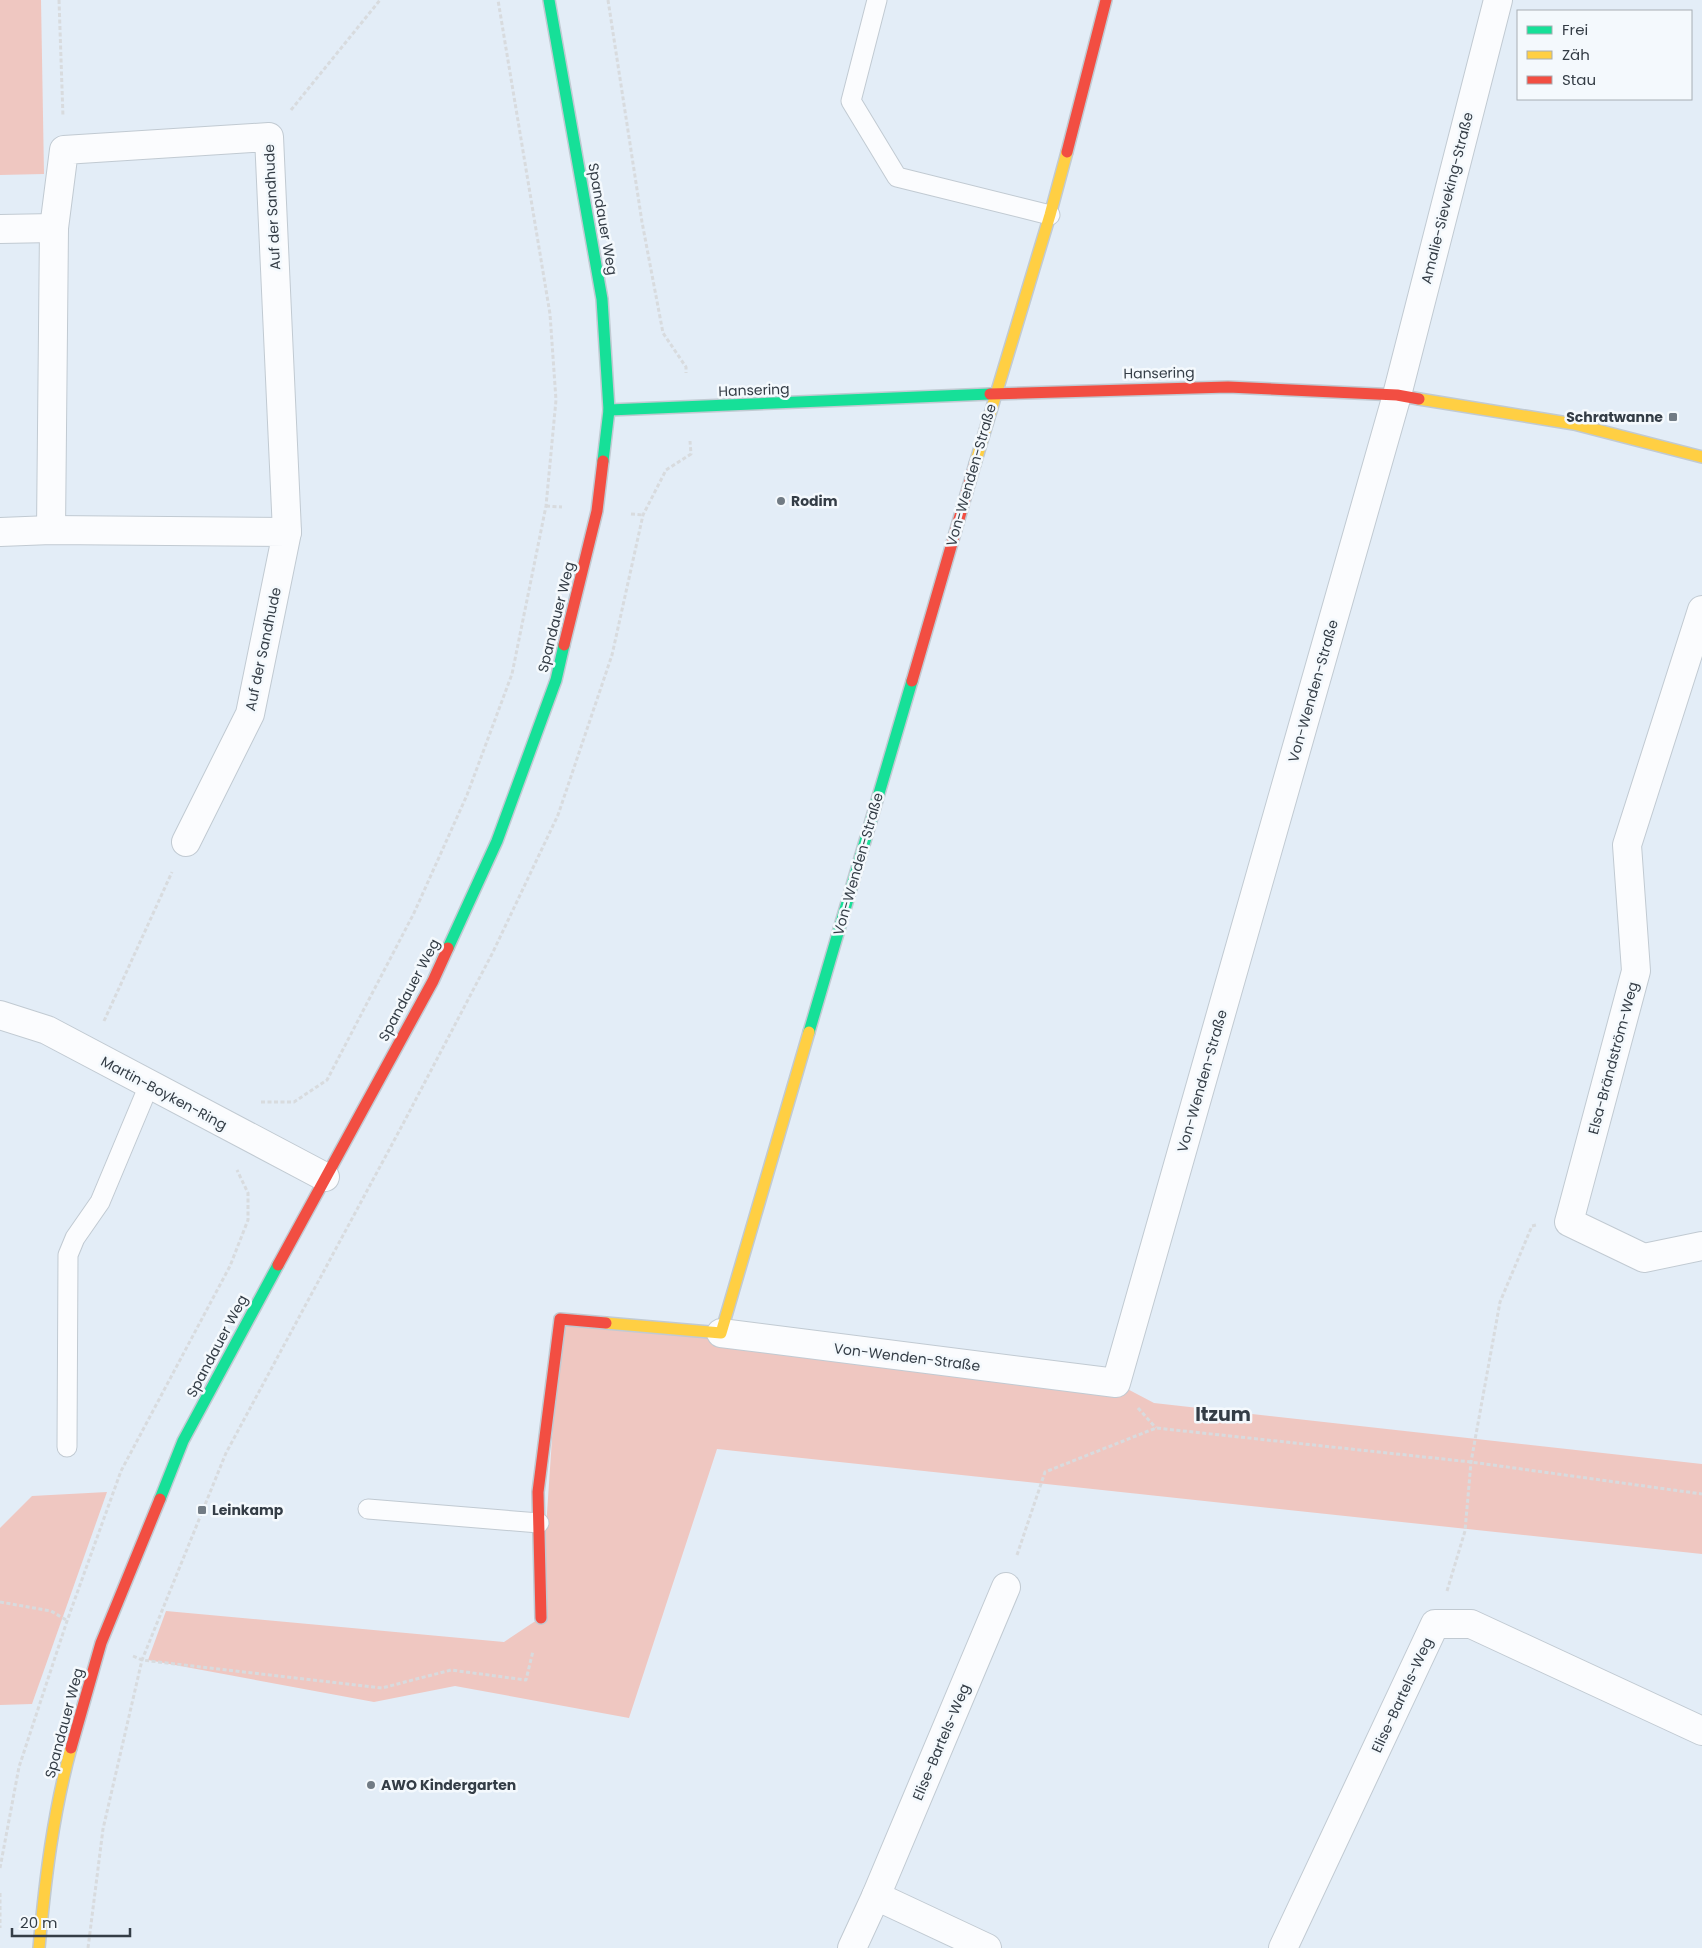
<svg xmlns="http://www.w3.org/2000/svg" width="1702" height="1948" viewBox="0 0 1702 1948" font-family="Poppins,sans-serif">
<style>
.green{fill:#efc7c1}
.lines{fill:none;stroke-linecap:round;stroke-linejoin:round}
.lane-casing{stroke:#c1cad2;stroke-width:21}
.street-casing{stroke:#c1cad2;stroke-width:30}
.fast-casing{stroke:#c1cad2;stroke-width:14}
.slow-casing{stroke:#c1cad2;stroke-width:14}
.jam-casing{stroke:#c1cad2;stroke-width:14}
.path{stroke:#d8dbde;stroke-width:3;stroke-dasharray:4 2.5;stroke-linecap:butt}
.lane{stroke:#fbfcfe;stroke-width:19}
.street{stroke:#fbfcfe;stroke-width:28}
.fast{stroke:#16e098;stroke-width:11}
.slow{stroke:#ffcf43;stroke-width:11}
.jam{stroke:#f24e42;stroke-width:11}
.poi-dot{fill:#717b84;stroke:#f4f9fd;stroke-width:2}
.labels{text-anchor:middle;stroke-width:5;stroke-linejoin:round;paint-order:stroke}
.street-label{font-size:14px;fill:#343d46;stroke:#f4f9fd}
.poi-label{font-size:14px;font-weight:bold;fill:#343d46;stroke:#f4f9fd;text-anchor:start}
.district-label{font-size:19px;font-weight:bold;fill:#343d46;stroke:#f4f9fd}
</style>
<rect width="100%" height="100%" fill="#e3edf7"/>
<g class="green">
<path d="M0 0H41L44 174 0 175Z"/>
<path d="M560 1319 1116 1383 1154 1403 1702 1464V1554L717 1449 629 1718 455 1686 374 1702 148 1660 166 1611 504 1642 540 1618Z"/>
<path d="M107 1492 32 1704 0 1705V1528L32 1496Z"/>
</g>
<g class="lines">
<defs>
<g id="lane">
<path d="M877 0 851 101 897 177 1050 215"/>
<path d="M67 1447 68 1255 75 1238 100 1202 149 1085"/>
<path d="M368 1509 539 1523"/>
</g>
<g id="street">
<path d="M0 229 54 228"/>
<path d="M51 530 54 228 64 150 269 137 287 532"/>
<path d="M0 532 51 530 287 532 250 714 186 842"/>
<path d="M1702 610 1627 845 1636 971 1569 1222 1644 1258 1702 1246"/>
<path d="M0 1015 47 1030 325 1177"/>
<path d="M721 1333 1116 1383 1397 395 1498 0"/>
<path d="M876 1896 987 1948"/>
<path d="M852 1948 876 1896 1006 1587"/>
<path d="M1283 1948 1435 1624H1471L1702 1731"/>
</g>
<g id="fast">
<path d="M549 0 602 299 609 410 603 461"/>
<path d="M609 410 990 394"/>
<path d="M448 948 497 841 556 680 564 645"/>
<path d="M809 1032 912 681"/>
<path d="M160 1499 183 1441 278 1265"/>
</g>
<g id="slow">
<path d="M1419 399 1574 424 1702 457"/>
<path d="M975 464 1050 215 1067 152"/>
<path d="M606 1323 721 1333 809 1032"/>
<path d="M39 1948C45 1881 53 1813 71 1748"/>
</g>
<g id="jam">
<path d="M1067 152 1106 0"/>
<path d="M990 394 1228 387 1397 395 1419 399"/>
<path d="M564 645 597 511 603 461"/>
<path d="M912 681 975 464"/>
<path d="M278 1265 433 981 448 948"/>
<path d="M541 1618 538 1492 560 1319 606 1323"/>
<path d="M71 1748 101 1643 160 1499"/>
</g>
</defs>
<use href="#lane" class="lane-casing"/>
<use href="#street" class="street-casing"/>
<use href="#fast" class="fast-casing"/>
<use href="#slow" class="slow-casing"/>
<use href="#jam" class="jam-casing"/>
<g class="path">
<path d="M59 0 63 117"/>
<path d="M608 0 642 222 663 333 686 367V373"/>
<path d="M291 110 380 0"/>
<path d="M546 506 562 507"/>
<path d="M631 514 643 515"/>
<path d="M104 1021 172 872"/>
<path d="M261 1102H294L327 1080 414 913 467 795 512 674 546 506 556 400 550 314 498 0"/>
<path d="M1138 1408 1156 1428"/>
<path d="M1017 1555 1045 1472 1156 1428 1471 1462 1702 1494"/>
<path d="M1447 1591 1465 1531 1471 1462 1500 1302 1532 1226 1536 1225"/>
<path d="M0 1602 51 1611 68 1621"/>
<path d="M133 1656 142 1660 167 1663 382 1688 451 1670 526 1680 533 1651"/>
<path d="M0 1868 19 1767 67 1621 121 1471 230 1266 248 1220V1193L237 1170"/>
<path d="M0 1893V1928"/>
<path d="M88 1948 103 1829 142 1660 226 1453 404 1122 493 952 558 815 612 655 643 515 666 470 691 454 690 441"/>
</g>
<use href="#lane" class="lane"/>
<use href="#street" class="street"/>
<use href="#fast" class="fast"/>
<use href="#slow" class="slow"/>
<use href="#jam" class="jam"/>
</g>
<g class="poi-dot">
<rect x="1668" y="412" width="10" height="10" rx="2.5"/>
<circle cx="781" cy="501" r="5"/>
<rect x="197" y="1505" width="10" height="10" rx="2.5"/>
<circle cx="371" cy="1785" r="5"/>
</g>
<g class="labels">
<g class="street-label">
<text transform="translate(1447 198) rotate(-76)" y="5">Amalie-Sieveking-Straße</text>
<text transform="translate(272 207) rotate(-93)" y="5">Auf der Sandhude</text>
<text transform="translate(603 219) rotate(80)" y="5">Spandauer Weg</text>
<text transform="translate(1159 373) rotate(-1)" y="5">Hansering</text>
<text transform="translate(754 390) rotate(-2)" y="5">Hansering</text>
<text transform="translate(971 475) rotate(-74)" y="5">Von-Wenden-Straße</text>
<text transform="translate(556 617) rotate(-76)" y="5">Spandauer Weg</text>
<text transform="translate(263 649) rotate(-78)" y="5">Auf der Sandhude</text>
<text transform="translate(1313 691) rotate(-74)" y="5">Von-Wenden-Straße</text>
<text transform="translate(858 864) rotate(-74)" y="5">Von-Wenden-Straße</text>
<text transform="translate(409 990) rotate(-62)" y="5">Spandauer Weg</text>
<text transform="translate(1613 1058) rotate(-75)" y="5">Elsa-Brändström-Weg</text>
<text transform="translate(1202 1081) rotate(-74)" y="5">Von-Wenden-Straße</text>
<text transform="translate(164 1093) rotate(28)" y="5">Martin-Boyken-Ring</text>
<text transform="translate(217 1346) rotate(-62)" y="5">Spandauer Weg</text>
<text transform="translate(907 1357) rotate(7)" y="5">Von-Wenden-Straße</text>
<text transform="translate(1402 1695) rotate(-65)" y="5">Elise-Bartels-Weg</text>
<text transform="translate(64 1723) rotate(-75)" y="5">Spandauer Weg</text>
<text transform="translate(941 1742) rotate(-67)" y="5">Elise-Bartels-Weg</text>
</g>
<g class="poi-label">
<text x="1663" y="422" text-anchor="end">Schratwanne</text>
<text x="791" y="506">Rodim</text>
<text x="212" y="1515">Leinkamp</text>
<text x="381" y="1790">AWO Kindergarten</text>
</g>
<g class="district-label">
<text x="1223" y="1421">Itzum</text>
</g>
</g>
<rect x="1517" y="10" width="175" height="90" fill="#f4f9fd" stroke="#a7aeb4"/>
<rect x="1527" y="26" width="25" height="8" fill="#16e098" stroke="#a7aeb4"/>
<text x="1562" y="35" font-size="15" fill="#343d46">Frei</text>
<rect x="1527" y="51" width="25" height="8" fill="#ffcf43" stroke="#a7aeb4"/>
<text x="1562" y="60" font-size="15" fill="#343d46">Zäh</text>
<rect x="1527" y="76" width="25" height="8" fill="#f24e42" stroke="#a7aeb4"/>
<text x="1562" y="85" font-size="15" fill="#343d46">Stau</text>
<path d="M12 1928v8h118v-8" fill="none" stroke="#343d46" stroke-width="2.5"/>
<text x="20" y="1928" font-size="15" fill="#343d46" stroke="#f4f9fd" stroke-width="4" paint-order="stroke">20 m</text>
</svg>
